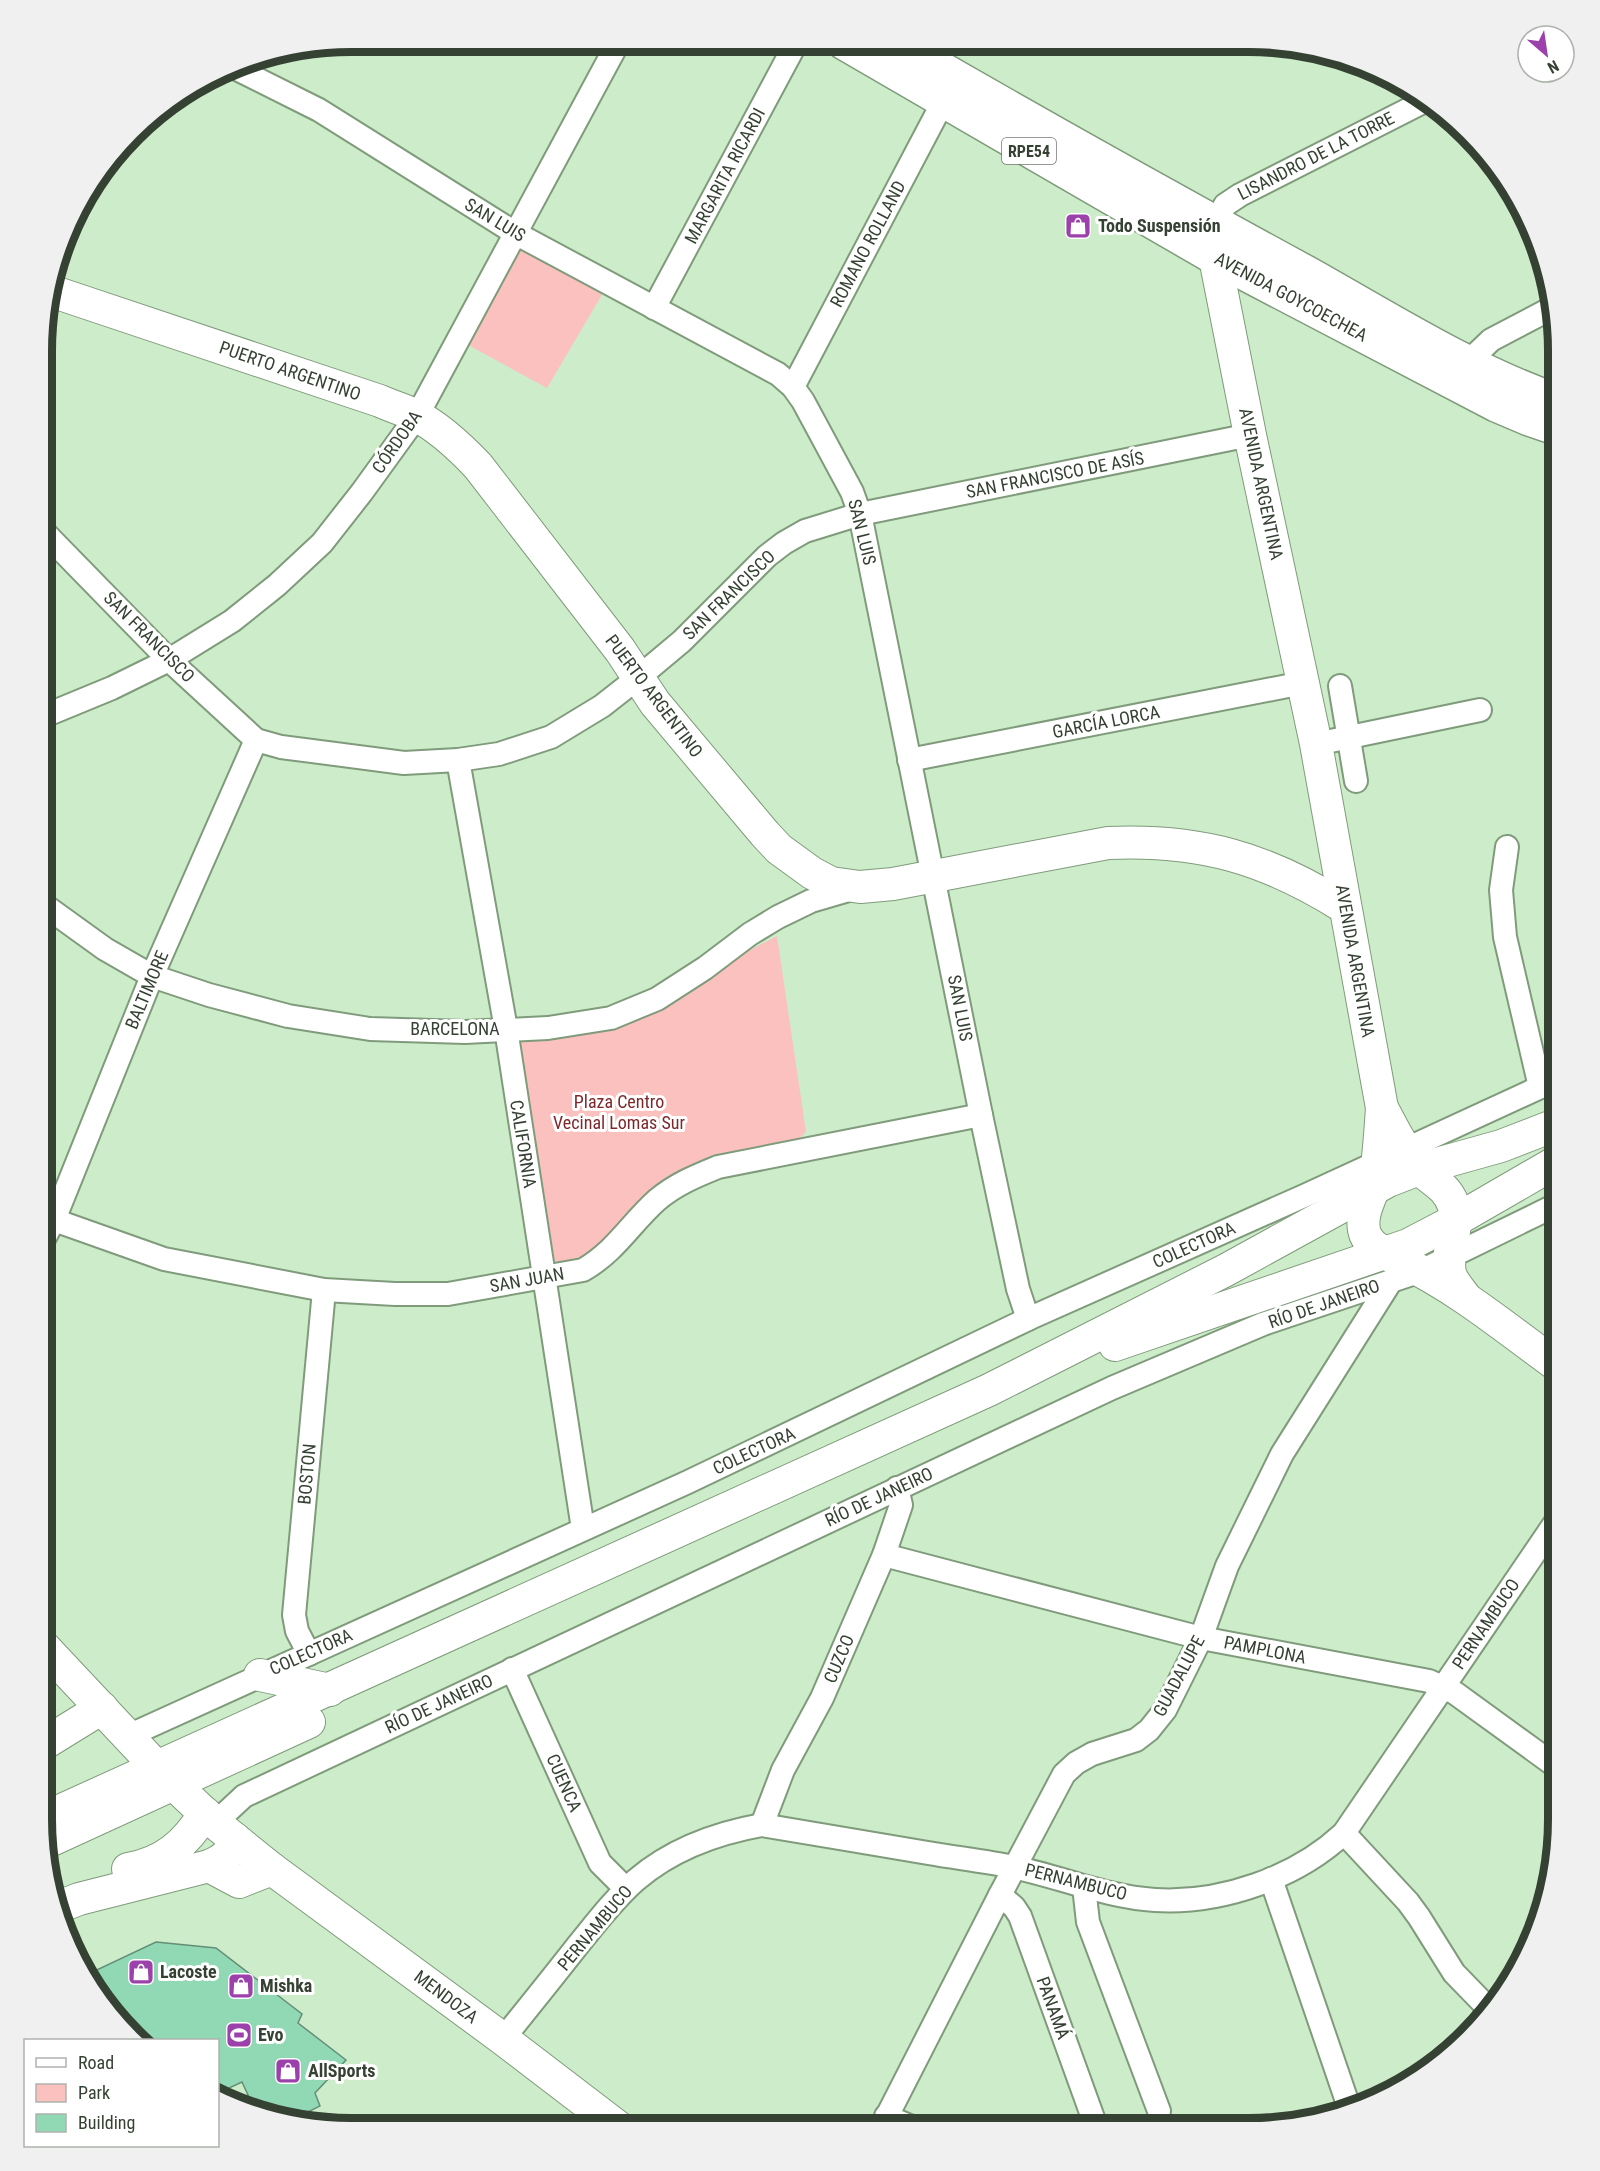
<svg xmlns="http://www.w3.org/2000/svg" width="1600" height="2171" viewBox="0 0 1600 2171" font-family="'Roboto Condensed',sans-serif">
<style>
.green{fill:#fbc1be}
.building{fill:#91d9b5;stroke:#648e78;stroke-width:1.5}
.lines{fill:none;stroke-linecap:round;stroke-linejoin:round}
.street-casing{stroke:#7f9b7b;stroke-width:26}
.secondary-casing{stroke:#7f9b7b;stroke-width:34}
.primary-casing{stroke:#7f9b7b;stroke-width:36}
.street{stroke:#fff;stroke-width:22}
.secondary{stroke:#fff;stroke-width:32}
.primary{stroke:#fff;stroke-width:33}
.labels{text-anchor:middle;stroke-width:6;stroke-linejoin:round;paint-order:stroke}
.shield{fill:#fff;stroke:#727a70;stroke-width:1.5}
.shield-label{font-size:16px;font-weight:bold;fill:#354133}
.street-label{font-size:18px;fill:#354133;stroke:#fff}
.poi-label{font-size:18px;font-weight:bold;fill:#354133;stroke:#fff;text-anchor:start}
.park-label{font-size:18px;fill:#7e282b;stroke:#fff}
.rim{fill:none;stroke:#354133;stroke-width:8}
</style>
<rect width="100%" height="100%" fill="#cdecc9"/>
<g class="green">
<path d="M516 243 603 293 547 388 459 340Z"/>
<path d="M777 936 806 1132 791 1146 679 1175 594 1254 555 1263 519 1038 608 1027 675 1002 716 968Z"/>
</g>
<path class="building" d="M156 1942 216 1948 302 2014 298 2023 346 2060 315 2093 320 2106 290 2121 267 2115 262 2104 254 2108 242 2082 225 2090 218 2085V2040H138L119 2024 86 1975Z"/>
<g class="lines">
<defs>
<g id="street">
<path d="M235 68 319 110 515 233 778 374 793 387 803 401 852 492 860 514 981 1115 1018 1289 1028 1319"/>
<path d="M1216 223 1225 205 1240 195 1427 100"/>
<path d="M654 308 796 43"/>
<path d="M1468 362 1491 340 1552 308"/>
<path d="M793 387 943 102"/>
<path d="M44 532 169 660 256 740 281 747 404 763 458 760 499 754 551 737 602 706 639 677 682 641 767 556 784 543 805 531 860 514 1250 435"/>
<path d="M1340 686 1356 781"/>
<path d="M44 716 112 688 169 660 232 621 277 585 322 543 362 492 417 416 618 43"/>
<path d="M1316 744 1480 710"/>
<path d="M458 760 506 1029 583 1529"/>
<path d="M909 760 1303 683"/>
<path d="M1507 847 1501 890 1505 937 1540 1087"/>
<path d="M44 905 105 949 152 976 209 995 288 1016 370 1029 465 1032 548 1028 611 1018 657 999 705 968 750 934 778 917 811 901 852 889"/>
<path d="M43 1214 54 1220 164 1259 324 1290 395 1294H448L583 1270C616 1251 631 1223 657 1200 676 1184 696 1176 718 1167L981 1115"/>
<path d="M43 1241 54 1220 152 976 256 740"/>
<path d="M884 1555 1201 1638 1429 1681 1455 1693 1557 1767"/>
<path d="M309 1654 297 1631 294 1615 324 1290"/>
<path d="M512 1669 600 1863 626 1889"/>
<path d="M128 1736 688 1482 1028 1319 1304 1196 1558 1079"/>
<path d="M215 1823 244 1796 1112 1388 1263 1324 1421 1271 1558 1204"/>
<path d="M762 1825 783 1770 822 1698 884 1555 901 1505 897 1488"/>
<path d="M1344 1833 1408 1902 1419 1917 1454 1973 1490 2010"/>
<path d="M1271 1879 1350 2110"/>
<path d="M1084 1887 1088 1922 1159 2111"/>
<path d="M1000 1895 1014 1907 1020 1916 1097 2129"/>
<path d="M503 2039C528 2008 553 1977 578 1945 596 1923 614 1899 636 1880 671 1850 717 1833 762 1825 817 1834 873 1844 928 1853 956 1858 985 1861 1013 1867 1061 1877 1106 1897 1155 1900 1221 1904 1296 1878 1344 1833L1557 1520"/>
<path d="M886 2116 914 2128"/>
<path d="M881 2128 1000 1895 1064 1774 1076 1763 1092 1754 1136 1740 1149 1730 1165 1710 1201 1638 1227 1566 1282 1454 1391 1281"/>
</g>
<g id="secondary">
<path d="M1216 236 1215 258 1250 435 1316 744 1382 1108C1380 1134 1379 1160 1374 1185 1370 1201 1361 1213 1364 1230 1367 1247 1387 1254 1401 1261 1458 1288 1507 1329 1558 1366"/>
<path d="M51 291 380 401C391 406 404 410 415 415 439 427 460 447 478 466L620 650 655 703 765 834 779 849 812 873 831 883 860 887 893 884 1108 843C1200 839 1266 858 1344 907"/>
<path d="M1382 1108C1393 1128 1403 1150 1418 1167 1431 1181 1446 1185 1453 1204 1461 1227 1445 1251 1450 1273 1452 1281 1460 1290 1465 1297"/>
<path d="M1115 1345 1408 1245 1456 1220 1558 1161"/>
<path d="M42 1645 165 1776 215 1823 272 1869 503 2039 618 2127"/>
<path d="M260 1675 330 1690"/>
<path d="M42 1745 102 1708"/>
<path d="M42 1819 989 1390 1226 1270 1388 1181 1419 1169 1501 1146 1558 1124"/>
<path d="M45 1843 309 1722"/>
<path d="M209 1866 239 1882 272 1869"/>
<path d="M128 1869C165 1863 186 1843 205 1813"/>
<path d="M56 1908 79 1899 209 1866C223 1860 231 1854 235 1839"/>
</g>
<g id="primary">
<path d="M844 43 1215 258 1496 405 1529 419 1558 429"/>
<path d="M899 44C1035 123 1173 200 1311 275 1391 320 1471 371 1558 401"/>
</g>
</defs>
<use href="#street" class="street-casing"/>
<use href="#secondary" class="secondary-casing"/>
<use href="#primary" class="primary-casing"/>
<use href="#street" class="street"/>
<use href="#secondary" class="secondary"/>
<use href="#primary" class="primary"/>
</g>
<defs>
<symbol id="shop-square" viewBox="-11 -11 22 22"><rect x="-9" y="-9" width="18" height="18" rx="4" fill="#9c41ab" stroke="#fff"/><path d="M-5-2.5h2.3a2.7 3.5 0 0 1 5.4 0H5L5.5 6h-11ZM-1.5-2.5h3a1.5 2.3 0 0 0-3 0Z" fill="#fff"/></symbol>
<symbol id="stadium-square" viewBox="-11 -11 22 22"><rect x="-9" y="-9" width="18" height="18" rx="4" fill="#9c41ab" stroke="#fff"/><path d="M0-5a6.5 5 0 1 0 0 10a6.5 5 0 1 0 0-10ZM-3.5-1.8h7v3.6h-7Z" fill="#fff"/></symbol>
</defs>
<g fill-rule="evenodd">
<use href="#shop-square" x="1063" y="211" width="30" height="30"/>
<use href="#shop-square" x="126" y="1957" width="30" height="30"/>
<use href="#shop-square" x="226" y="1971" width="30" height="30"/>
<use href="#stadium-square" x="224" y="2020" width="30" height="30"/>
<use href="#shop-square" x="273" y="2056" width="30" height="30"/>
</g>
<g class="labels">
<rect class="shield" x="1002" y="138" width="54" height="26" rx="4.5"/>
<g class="shield-label">
<text x="1029" y="157">RPE54</text>
</g>
<g class="street-label">
<text transform="translate(1316 156) rotate(-27)" y="6">LISANDRO DE LA TORRE</text>
<text transform="translate(725 176) rotate(-62)" y="6">MARGARITA RICARDI</text>
<text transform="translate(495 220) rotate(31)" y="6">SAN LUIS</text>
<text transform="translate(868 244) rotate(-62)" y="6">ROMANO ROLLAND</text>
<text transform="translate(1291 297) rotate(28)" y="6">AVENIDA GOYCOECHEA</text>
<text transform="translate(290 371) rotate(19)" y="6">PUERTO ARGENTINO</text>
<text transform="translate(397 442) rotate(-55)" y="6">CÓRDOBA</text>
<text transform="translate(1055 475) rotate(-11)" y="6">SAN FRANCISCO DE ASÍS</text>
<text transform="translate(1261 484) rotate(78)" y="6">AVENIDA ARGENTINA</text>
<text transform="translate(862 532) rotate(76)" y="6">SAN LUIS</text>
<text transform="translate(729 595) rotate(-44)" y="6">SAN FRANCISCO</text>
<text transform="translate(149 637) rotate(45)" y="6">SAN FRANCISCO</text>
<text transform="translate(654 696) rotate(53)" y="6">PUERTO ARGENTINO</text>
<text transform="translate(1106 722) rotate(-11)" y="6">GARCÍA LORCA</text>
<text transform="translate(1355 961) rotate(80)" y="6">AVENIDA ARGENTINA</text>
<text transform="translate(147 990) rotate(-67)" y="6">BALTIMORE</text>
<text transform="translate(960 1008) rotate(79)" y="6">SAN LUIS</text>
<text x="455" y="1035">BARCELONA</text>
<text transform="translate(523 1144) rotate(81)" y="6">CALIFORNIA</text>
<text transform="translate(1194 1245) rotate(-24)" y="6">COLECTORA</text>
<text transform="translate(527 1280) rotate(-10)" y="6">SAN JUAN</text>
<text transform="translate(1324 1304) rotate(-19)" y="6">RÍO DE JANEIRO</text>
<text transform="translate(754 1451) rotate(-25)" y="6">COLECTORA</text>
<text transform="translate(307 1474) rotate(-85)" y="6">BOSTON</text>
<text transform="translate(879 1497) rotate(-25)" y="6">RÍO DE JANEIRO</text>
<text transform="translate(1486 1624) rotate(-56)" y="6">PERNAMBUCO</text>
<text transform="translate(1265 1650) rotate(11)" y="6">PAMPLONA</text>
<text transform="translate(311 1652) rotate(-24)" y="6">COLECTORA</text>
<text transform="translate(839 1659) rotate(-67)" y="6">CUZCO</text>
<text transform="translate(1179 1676) rotate(-62)" y="6">GUADALUPE</text>
<text transform="translate(439 1704) rotate(-25)" y="6">RÍO DE JANEIRO</text>
<text transform="translate(564 1783) rotate(66)" y="6">CUENCA</text>
<text transform="translate(1076 1882) rotate(14)" y="6">PERNAMBUCO</text>
<text transform="translate(595 1928) rotate(-50)" y="6">PERNAMBUCO</text>
<text transform="translate(446 1997) rotate(37)" y="6">MENDOZA</text>
<text transform="translate(1053 2008) rotate(70)" y="6">PANAMÁ</text>
</g>
<g class="poi-label">
<text x="1098" y="232">Todo Suspensión</text>
<text x="160" y="1978">Lacoste</text>
<text x="260" y="1992">Mishka</text>
<text x="258" y="2041">Evo</text>
<text x="308" y="2077">AllSports</text>
</g>
<g class="park-label">
<text x="619" y="1108">Plaza Centro<tspan x="619" dy="21">Vecinal Lomas Sur</tspan></text>
</g>
</g>
<path d="M0 0H1600V2171H0ZM351 52H1249A299 299 0 0 1 1548 351V1819A299 299 0 0 1 1249 2118H351A299 299 0 0 1 52 1819V351A299 299 0 0 1 351 52Z" fill="#eff0ef" fill-rule="evenodd"/>
<path class="rim" d="M351 52H1249A299 299 0 0 1 1548 351V1819A299 299 0 0 1 1249 2118H351A299 299 0 0 1 52 1819V351A299 299 0 0 1 351 52Z"/>
<rect x="24" y="2039" width="195" height="108" fill="#ffffff" stroke="#aeb3ad" stroke-width="1.5"/>
<rect x="36" y="2058" width="30" height="9" fill="#ffffff" stroke="#aeb3ad" stroke-width="1.5"/>
<text x="78" y="2069" font-size="18" fill="#354133">Road</text>
<rect x="36" y="2084" width="30" height="18" fill="#fbc1be" stroke="#aeb3ad" stroke-width="1.5"/>
<text x="78" y="2099" font-size="18" fill="#354133">Park</text>
<rect x="36" y="2114" width="30" height="18" fill="#91d9b5" stroke="#aeb3ad" stroke-width="1.5"/>
<text x="78" y="2129" font-size="18" fill="#354133">Building</text>
<g transform="translate(1546 54) rotate(151)"><circle r="28" fill="#ffffff" stroke="#aeb3ad" stroke-width="1.5"/>
<path d="M0-4.5L10 22L0 15L-10 22Z" fill="#9c41ab"/>
<text y="-9" font-size="16" font-weight="bold" text-anchor="middle" fill="#354133">N</text>
</g>
</svg>
